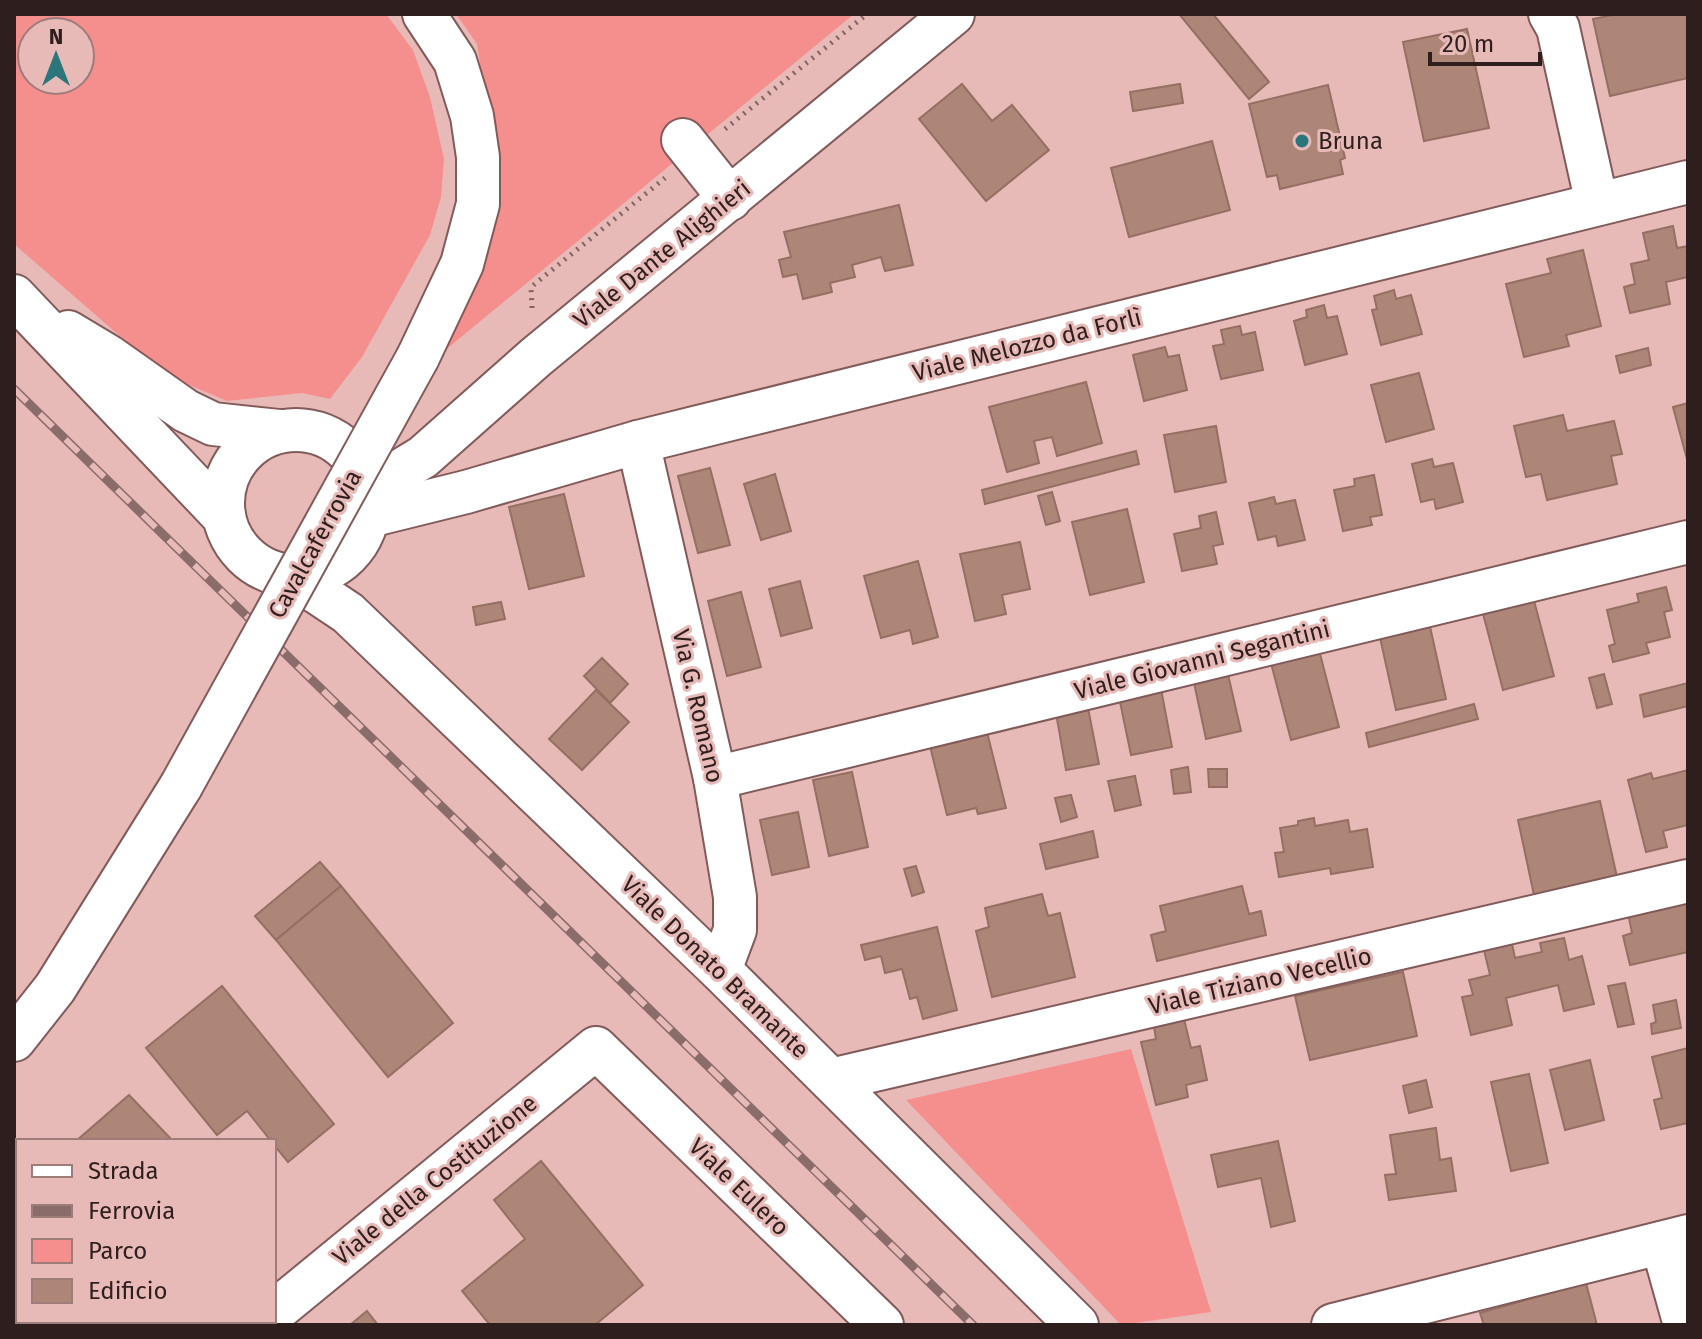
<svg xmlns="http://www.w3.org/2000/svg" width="1702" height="1339" viewBox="0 0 1702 1339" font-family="'Fira Sans',sans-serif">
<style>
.green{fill:#f58f8e;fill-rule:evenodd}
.building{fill:#ad8678;stroke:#957062;stroke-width:2}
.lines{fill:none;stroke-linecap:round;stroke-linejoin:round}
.minor-casing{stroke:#815a59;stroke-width:46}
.path{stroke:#826563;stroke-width:5;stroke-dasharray:2 6;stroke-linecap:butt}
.minor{stroke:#fff;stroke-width:42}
.rail-casing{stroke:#8a6c6a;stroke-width:9}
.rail{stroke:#e7bab8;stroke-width:6;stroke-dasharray:18;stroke-linecap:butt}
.minor-bridge-casing{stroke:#815a59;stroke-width:46;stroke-linecap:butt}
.minor-bridge{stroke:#fff;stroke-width:42}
.poi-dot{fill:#2c757a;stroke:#e7bab8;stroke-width:3}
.labels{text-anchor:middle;stroke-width:6;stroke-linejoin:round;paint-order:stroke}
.poi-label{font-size:24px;fill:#2e1e1d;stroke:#e7bab8;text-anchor:start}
.street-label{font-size:24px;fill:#2e1e1d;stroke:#e7bab8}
</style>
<rect width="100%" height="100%" fill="#e7bab8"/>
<g class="green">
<path d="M14 14H386L413 50 430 97 444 159 441 197 430 235 362 357 330 399 302 393 227 401 180 381 137 351 14 244ZM32 32H80V80H32Z"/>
<path d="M456 14H854L432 361 496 168 477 44Z"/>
<path d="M1131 1049 1211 1312 1121 1325 906 1100Z"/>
</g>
<g class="building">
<path d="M1179 14H1213L1269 82 1249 99Z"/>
<path d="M1617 14H1688V78L1610 96 1593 19Z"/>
<path d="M1467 29 1489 128 1424 141 1403 42Z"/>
<path d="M962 84 992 121 1012 105 1049 150 986 201 919 119Z"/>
<path d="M1180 84 1183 103 1133 111 1130 92Z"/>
<path d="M1328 85 1345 158 1340 160 1343 174 1280 189 1277 175 1267 177 1249 104Z"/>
<path d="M1212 141 1230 210 1129 237 1111 168Z"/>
<path d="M899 205 913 265 885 271 881 257 852 265 855 277 830 283 832 292 803 299 797 274 783 277 779 260 791 257 784 232Z"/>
<path d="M1673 226 1677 248 1688 246V277L1666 282 1670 304 1630 313 1624 287 1635 284 1631 264 1649 260 1643 233Z"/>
<path d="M1583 250 1601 326 1566 335 1569 346 1524 357 1506 284 1551 273 1547 259Z"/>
<path d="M1394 290 1396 299 1411 295 1422 334 1381 345 1372 310 1377 309 1374 296Z"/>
<path d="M1324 305 1327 318 1337 316 1347 354 1305 365 1294 321 1307 317 1306 310Z"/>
<path d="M1240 326 1242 335 1255 332 1263 370 1221 379 1213 346 1224 344 1221 330Z"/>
<path d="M1165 347 1168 357 1179 355 1187 390 1144 401 1133 355Z"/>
<path d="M1648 348 1651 365 1620 373 1616 356Z"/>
<path d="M1419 373 1434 429 1386 442 1371 385Z"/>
<path d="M1086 382 1102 443 1057 456 1052 437 1034 441 1039 463 1007 472 989 407Z"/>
<path d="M1688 403V463L1673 407Z"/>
<path d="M1563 415 1567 431 1614 421 1622 454 1611 456 1617 484 1547 500 1541 474 1526 477 1514 426Z"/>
<path d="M1216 426 1226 482 1175 492 1164 435Z"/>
<path d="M1136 451 1139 464 985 504 982 490Z"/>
<path d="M1432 459 1434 467 1453 463 1463 502 1436 509 1434 499 1421 502 1412 464Z"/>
<path d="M710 468 730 545 698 553 678 476Z"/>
<path d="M775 474 791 531 761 540 744 484Z"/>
<path d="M1374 475 1382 515 1370 517 1372 525 1343 531 1334 490 1355 486 1354 479Z"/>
<path d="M1052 492 1060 521 1046 525 1038 496Z"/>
<path d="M564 494 584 576 529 589 509 507Z"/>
<path d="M1274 497 1276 504 1295 500 1305 540 1278 546 1276 536 1258 540 1249 503Z"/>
<path d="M1127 509 1144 582 1090 595 1072 522Z"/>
<path d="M1216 512 1223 544 1213 546 1217 564 1182 571 1174 534 1201 528 1199 516Z"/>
<path d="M1020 542 1030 589 1002 595 1006 614 975 621 960 554Z"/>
<path d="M918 561 938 637 913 644 910 630 881 638 864 576Z"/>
<path d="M800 581 812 628 781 636 769 589Z"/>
<path d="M1666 587 1672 610 1664 612 1670 637 1646 643 1649 653 1613 662 1609 646 1615 644 1607 610 1639 602 1637 594Z"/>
<path d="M741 592 761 667 727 676 708 601Z"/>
<path d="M1532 593 1554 676 1503 690 1481 606Z"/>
<path d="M501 602 505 619 476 625 473 607Z"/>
<path d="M1429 622 1446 699 1396 710 1379 633Z"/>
<path d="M1319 650 1339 727 1291 740 1271 663Z"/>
<path d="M602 658 628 684 610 703 584 676Z"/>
<path d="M1227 670 1241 731 1206 739 1193 678Z"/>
<path d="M1604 674 1612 704 1597 708 1589 678Z"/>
<path d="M1688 683V706L1644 717 1640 695Z"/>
<path d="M1161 689 1172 747 1131 755 1119 697Z"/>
<path d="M596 690 629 722 582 770 549 739Z"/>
<path d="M1474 704 1478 719 1369 747 1366 733Z"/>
<path d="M1088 708 1099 764 1066 770 1056 713Z"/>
<path d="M986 728 1006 808 978 814 976 808 947 815 929 742Z"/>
<path d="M1188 767 1191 792 1174 794 1171 770Z"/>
<path d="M1208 769H1227V787H1209Z"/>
<path d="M1688 770V825L1663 831 1667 847 1646 852 1628 780 1651 773 1653 779Z"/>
<path d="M852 772 868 847 829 856 813 780Z"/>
<path d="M1135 776 1141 805 1115 811 1108 781Z"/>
<path d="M1071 795 1077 817 1061 822 1055 798Z"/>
<path d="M1600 801 1617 877 1534 895 1518 820Z"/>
<path d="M798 812 809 867 772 875 760 820Z"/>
<path d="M1314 818 1315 826 1348 820 1350 832 1367 829 1373 867 1331 874 1330 868 1279 877 1275 853 1284 852 1280 828 1298 825V821Z"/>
<path d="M1093 831 1098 857 1046 869 1040 844Z"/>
<path d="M320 862 341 886 276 940 255 916Z"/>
<path d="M916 866 924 892 912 896 904 869Z"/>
<path d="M341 886 453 1023 388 1077 276 940Z"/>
<path d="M1242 886 1249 914 1261 911 1266 935 1157 961 1151 935 1166 931 1160 906Z"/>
<path d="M1042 894 1048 916 1060 913 1075 977 992 997 976 931 989 927 985 908Z"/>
<path d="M1688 899V952L1630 965 1623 936 1632 933 1628 913Z"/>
<path d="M937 927 957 1010 923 1019 917 997 910 999 902 969 885 973 881 956 865 960 861 945Z"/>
<path d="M1564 938 1569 960 1582 956 1594 1004 1564 1011 1558 985 1506 998 1512 1025 1471 1035 1462 997 1473 995 1469 980 1490 975 1483 946 1511 939 1515 958 1542 952 1540 943Z"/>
<path d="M1403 972 1417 1036 1310 1060 1295 996Z"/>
<path d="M1625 983 1634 1024 1618 1027 1608 986Z"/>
<path d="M222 986 334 1124 288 1162 274 1145V1141H271L247 1111 217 1135 146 1048Z"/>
<path d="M1676 1000 1681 1028 1652 1034 1651 1024 1656 1022 1653 1005Z"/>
<path d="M1184 1019 1191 1048 1200 1046 1207 1080 1186 1085 1188 1097 1156 1105 1141 1042 1156 1039 1154 1027Z"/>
<path d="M1688 1048V1123L1661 1129 1654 1100 1662 1098 1652 1057Z"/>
<path d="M1590 1060 1604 1120 1565 1130 1550 1070Z"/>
<path d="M1529 1074 1548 1163 1511 1171 1491 1082Z"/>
<path d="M1426 1080 1432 1107 1409 1113 1403 1086Z"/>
<path d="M129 1095 173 1141H76Z"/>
<path d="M1436 1128 1440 1160 1451 1158 1456 1191 1389 1200 1385 1175 1396 1174 1390 1135Z"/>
<path d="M1278 1141 1295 1221 1271 1227 1261 1178 1218 1187 1211 1155Z"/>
<path d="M541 1161 643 1285 595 1325H490L462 1291 525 1239 494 1200Z"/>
<path d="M14 1233 18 1238V1321H67L62 1325H14Z"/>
<path d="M1586 1283 1597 1325H1484L1480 1313Z"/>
<path d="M367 1311 378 1325H350Z"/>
</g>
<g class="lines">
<defs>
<g id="minor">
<path d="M1550 14 1558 28 1597 204"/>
<path d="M683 140 730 199"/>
<path d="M14 296 224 517"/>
<path d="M68 332 108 356 186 411 213 424 279 431"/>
<path d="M418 357 462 264 478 204V157L472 116 455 61 424 14"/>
<circle cx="296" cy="503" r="73"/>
<path d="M638 442 715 778 735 897V930L720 970"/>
<path d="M369 490 423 457 536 357 953 14"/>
<path d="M369 516 466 492 638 442 1688 182"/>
<path d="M284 576 318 593 348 613 720 970 1077 1325"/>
<path d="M715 778 1688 542"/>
<path d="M14 1040 55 988 181 786"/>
<path d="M831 1080 1688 881"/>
<path d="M1662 1243 1685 1325"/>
<path d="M274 1312 596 1048 882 1325"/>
<path d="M1333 1325 1688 1236"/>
</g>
</defs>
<use href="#minor" class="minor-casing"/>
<g class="path">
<path d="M725 129 867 14"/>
<path d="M532 308 531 287 665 178"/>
</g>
<use href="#minor" class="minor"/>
<defs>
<path id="rail" d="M14 389 973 1325"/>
</defs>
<use href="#rail" class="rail-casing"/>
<use href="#rail" class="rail"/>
<defs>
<path id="minor-bridge" d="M181 786 418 357"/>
</defs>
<use href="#minor-bridge" class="minor-bridge-casing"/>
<use href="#minor-bridge" class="minor-bridge"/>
</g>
<circle class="poi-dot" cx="1302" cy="141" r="8"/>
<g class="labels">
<g class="poi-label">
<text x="1318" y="149">Bruna</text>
</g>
<g class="street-label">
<text transform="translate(662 254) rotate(-39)" y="8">Viale Dante Alighieri</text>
<text transform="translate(1027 345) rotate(-14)" y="8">Viale Melozzo da Forlì</text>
<text transform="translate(315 544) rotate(-61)" y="8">Cavalcaferrovia</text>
<text transform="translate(1202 660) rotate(-14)" y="8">Viale Giovanni Segantini</text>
<text transform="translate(698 706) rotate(77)" y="8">Via G. Romano</text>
<text transform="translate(715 967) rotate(44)" y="8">Viale Donato Bramante</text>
<text transform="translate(1260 981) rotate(-13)" y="8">Viale Tiziano Vecellio</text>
<text transform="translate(435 1180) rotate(-39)" y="8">Viale della Costituzione</text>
<text transform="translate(739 1187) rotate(44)" y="8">Viale Eulero</text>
</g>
</g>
<rect width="1702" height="1339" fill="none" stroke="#2e1e1d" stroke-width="32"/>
<rect x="16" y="1139" width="260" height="184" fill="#e7bab8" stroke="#9d7c7a" stroke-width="2"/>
<rect x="32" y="1165" width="40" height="12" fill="#ffffff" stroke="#9d7c7a" stroke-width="2"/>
<text x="88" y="1179" font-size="24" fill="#2e1e1d">Strada</text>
<rect x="32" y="1205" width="40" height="12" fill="#8a6c6a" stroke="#9d7c7a" stroke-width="2"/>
<text x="88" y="1219" font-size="24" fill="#2e1e1d">Ferrovia</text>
<rect x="32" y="1239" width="40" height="24" fill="#f58f8e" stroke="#9d7c7a" stroke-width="2"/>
<text x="88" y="1259" font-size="24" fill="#2e1e1d">Parco</text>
<rect x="32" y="1279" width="40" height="24" fill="#ad8678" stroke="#9d7c7a" stroke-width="2"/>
<text x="88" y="1299" font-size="24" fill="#2e1e1d">Edificio</text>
<g transform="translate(56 56)"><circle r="38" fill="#e7bab8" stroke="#9d7c7a" stroke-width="2"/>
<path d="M0-6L14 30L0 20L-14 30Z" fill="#2c757a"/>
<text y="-12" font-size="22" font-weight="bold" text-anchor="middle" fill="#2e1e1d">N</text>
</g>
<path d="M1430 52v12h110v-12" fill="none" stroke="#2e1e1d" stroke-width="4"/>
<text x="1442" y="52" font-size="24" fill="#2e1e1d" stroke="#e7bab8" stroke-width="6" paint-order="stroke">20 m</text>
</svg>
